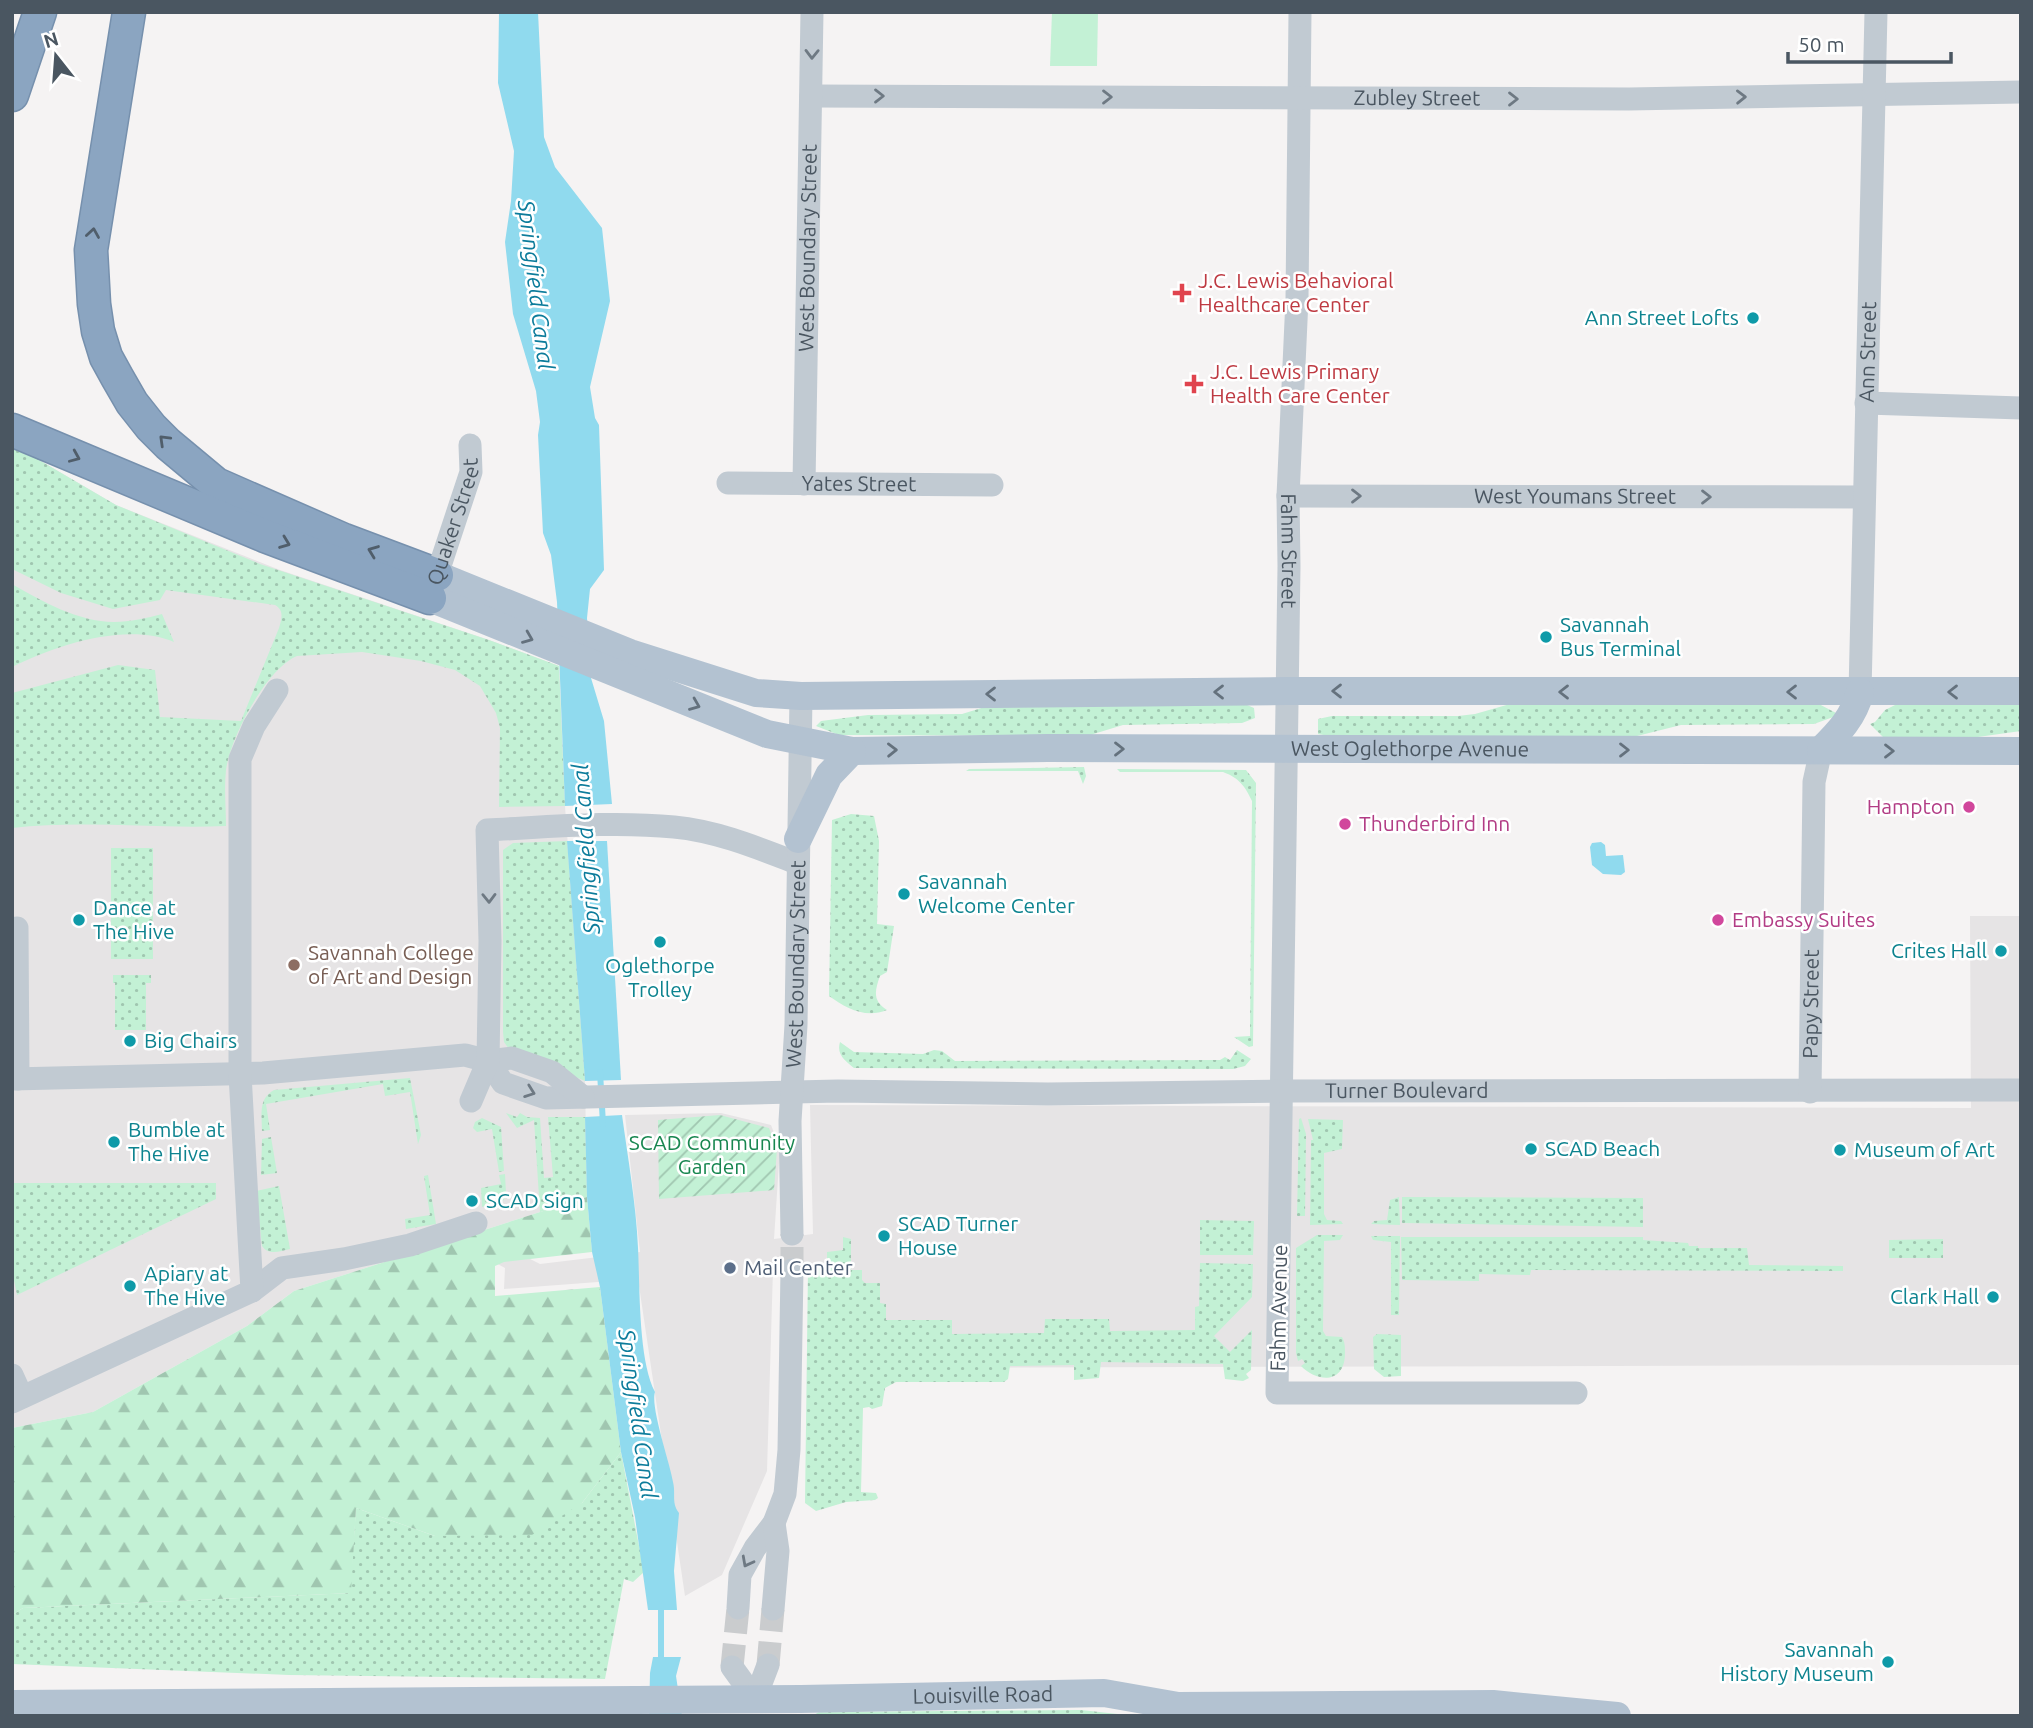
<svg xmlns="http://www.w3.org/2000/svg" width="2033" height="1728" viewBox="0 0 2033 1728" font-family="Ubuntu,sans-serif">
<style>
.education{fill:#e6e4e5}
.grass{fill:url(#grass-dots)}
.forest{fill:url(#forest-firs)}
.park{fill:#c3f1d5}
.garden{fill:url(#garden-furrows)}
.water{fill:#90daee}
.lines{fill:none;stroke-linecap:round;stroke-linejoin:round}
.stream{stroke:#90daee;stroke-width:6}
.minor-tunnel{stroke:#caccce;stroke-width:23;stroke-dasharray:23 11;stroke-linecap:butt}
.highway-casing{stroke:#7690ad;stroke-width:35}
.minor{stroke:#c1cad2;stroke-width:23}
.major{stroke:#b3c2d1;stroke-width:28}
.highway{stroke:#8ba5c1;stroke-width:32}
.oneway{stroke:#6e7983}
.oneway2{stroke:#505e6b}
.oneway3{stroke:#64717d}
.health-dot{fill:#e0444e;stroke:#fff;stroke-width:2.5}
.culture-dot{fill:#0f9aa8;stroke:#fff;stroke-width:2.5}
.hotel-dot{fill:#d1479c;stroke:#fff;stroke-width:2.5}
.education-dot{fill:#8d6e63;stroke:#fff;stroke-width:2.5}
.service-dot{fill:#5c6f8a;stroke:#fff;stroke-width:2.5}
.labels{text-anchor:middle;stroke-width:5;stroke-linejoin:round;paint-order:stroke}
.street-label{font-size:21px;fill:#4a5661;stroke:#fff}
.health-label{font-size:21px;fill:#be3a42;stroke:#fff;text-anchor:start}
.culture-label{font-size:21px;fill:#0d838f;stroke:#fff;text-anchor:start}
.hotel-label{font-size:21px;fill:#b23c85;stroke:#fff;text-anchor:start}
.education-label{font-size:21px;fill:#785e54;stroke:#fff;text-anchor:start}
.park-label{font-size:21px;fill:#17864f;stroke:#fff}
.service-label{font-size:21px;fill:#4e5e75;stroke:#fff;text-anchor:start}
.water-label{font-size:23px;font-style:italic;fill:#0c7c9b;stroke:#fff}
</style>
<defs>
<pattern id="grass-dots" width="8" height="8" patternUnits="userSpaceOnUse" patternTransform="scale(1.75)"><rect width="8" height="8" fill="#c3f1d5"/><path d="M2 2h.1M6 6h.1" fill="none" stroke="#a0c6b0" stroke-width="1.8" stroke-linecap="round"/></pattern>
<pattern id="forest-firs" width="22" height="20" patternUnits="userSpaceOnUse" patternTransform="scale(1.75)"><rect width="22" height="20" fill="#c3f1d5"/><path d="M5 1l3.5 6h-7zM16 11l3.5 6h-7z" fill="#a0c6b0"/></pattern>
<pattern id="garden-furrows" width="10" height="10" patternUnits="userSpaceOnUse" patternTransform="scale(1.75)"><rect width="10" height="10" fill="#c3f1d5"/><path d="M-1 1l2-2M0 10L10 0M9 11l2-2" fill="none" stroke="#a0c6b0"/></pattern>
</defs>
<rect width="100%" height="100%" fill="#f5f3f3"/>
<g class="education">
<path d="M12 449 34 457 116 505 280 570 489 640 559 666 565 806 585 1081 587 1197 294 1291 247 1326 93 1412 12 1428Z"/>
<path d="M1970 916H2021V1365L816 1368 815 1266 773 1269 767 1471 722 1575 685 1596 638 1279 504 1289 505 1268 459 1243 481 1234 540 1264 640 1252 625 1115 721 1113 771 1125 780 1148 774 1239 813 1234 810 1105 1971 1108Z"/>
</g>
<g class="grass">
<path d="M12 449 34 457 116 505 260 564 489 640 559 666 565 806 499 807 500 728 496 713 480 686 455 670 421 661 362 652 297 656C266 669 230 738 226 770 224 788 226 808 226 826 155 829 84 820 12 828V693L118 665 155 670 160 717 241 721 279 628C282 618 284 610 275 605L166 590 160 600 113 609 61 593 12 569Z"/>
<path d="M12 584C41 601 79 622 114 622 130 622 147 618 162 614L174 642C126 622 57 645 12 667Z"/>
<path d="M1238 701 1254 708 1255 718 1242 723 1123 725 1087 736 839 735 816 726 821 721 868 715 962 714 1001 702Z"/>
<path d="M1817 703 1836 713V716L1814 724 1681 725 1625 739 1335 737 1318 734V719L1332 716H1458L1475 714 1510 704Z"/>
<path d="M1899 703 2021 704V731L1949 741 1884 738 1870 724 1875 722 1885 710Z"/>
<path d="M1084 767 1086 776 1083 784 1078 771H966L969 769Z"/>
<path d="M1117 769 1246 770 1256 783 1253 1046 1249 1047 1234 1037 1250 1036 1252 801C1245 786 1239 778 1223 772H1120Z"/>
<path d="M851 814 874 816 879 841 877 924 894 926 887 972 880 976C875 990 872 1001 887 1010 865 1019 846 1008 829 996L832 820Z"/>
<path d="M567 841 585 1081 509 1049 504 1042 503 1032V850L513 843Z"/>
<rect x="111" y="848" width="42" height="111"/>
<path d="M113 975H151V983H146V1030H115V983H113Z"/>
<path d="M840 1042 854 1052 923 1054 934 1050 942 1051 955 1061 1220 1060 1225 1057 1230 1060 1237 1050 1251 1059 1245 1066 1233 1069 854 1068C846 1061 836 1055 840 1042Z"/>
<path d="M410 1078 421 1135 418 1144 410 1092 385 1096 383 1084 266 1104 270 1130 262 1131C262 1114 258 1099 274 1090Z"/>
<path d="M506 1113 517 1117 520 1113 527 1117 540 1118 544 1178 553 1177 548 1117H585L587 1197 540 1212 534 1120 517 1128Z"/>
<path d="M482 1118 501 1127 504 1171 499 1172 492 1129 477 1132 473 1128 475 1122Z"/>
<path d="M1301 1118 1306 1134 1305 1216H1297L1299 1119Z"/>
<path d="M1308 1119 1343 1120 1342 1149 1324 1153V1214L1327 1220 1341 1221 1343 1224 1310 1225 1311 1140H1313Z"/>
<path d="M271 1137 277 1173 261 1175 262 1139Z"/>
<path d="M505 1174 506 1193 504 1200 482 1207 481 1188 501 1184 499 1175Z"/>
<path d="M428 1175 436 1224 406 1229 405 1219 430 1215 424 1176Z"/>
<path d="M14 1183H216V1199L17 1295 14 1280Z"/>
<path d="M279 1186 290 1249C280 1251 269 1256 262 1246L256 1191Z"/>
<path d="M1399 1197 1400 1225 1371 1224 1374 1221 1387 1220 1390 1200Z"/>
<path d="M1402 1197 1643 1198V1227L1402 1223Z"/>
<path d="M1200 1220 1254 1221 1253 1255H1200Z"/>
<path d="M1317 1235H1343L1340 1240 1324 1241 1323 1331 1326 1336 1342 1337C1345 1343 1345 1346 1345 1353 1345 1384 1318 1383 1301 1366L1305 1363 1302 1359 1298 1361 1296 1353V1248Z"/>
<path d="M1371 1236H1400L1399 1315H1391V1242L1373 1240Z"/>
<path d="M843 1237 851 1239V1270H862V1280L865 1283H880V1303L886 1304V1320H952V1334L1044 1333 1045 1319H1109L1110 1331 1195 1330V1307L1199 1306 1200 1263 1253 1264 1252 1297 1214 1336 1230 1352 1252 1330 1251 1370 1246 1374 1249 1378 1243 1381 1225 1379 1223 1364 1101 1362 1099 1378 1074 1380V1365L1010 1366 1008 1379 1004 1382H896L885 1388 882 1406 872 1409 869 1407 863 1408 861 1492 876 1493 878 1498 875 1500 846 1502 816 1511 805 1503 808 1269 827 1267V1252L843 1250Z"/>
<path d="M1401 1237H1643V1240L1688 1243 1689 1246H1698V1248H1747L1749 1265 1843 1266V1271L1531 1270 1530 1275 1479 1274V1281L1402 1280Z"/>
<path d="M1943 1239V1258H1889V1240Z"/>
<path d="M1377 1334 1401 1335V1376L1384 1377 1374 1369 1373 1337Z"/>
<path d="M621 1452 644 1572 633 1582 624 1579 605 1679 289 1675 12 1664V1615L23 1608 350 1593 356 1508 435 1536 582 1503Z"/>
<path d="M1081 1710 1136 1716H812L819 1712Z"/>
</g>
<path class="forest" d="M587 1197 592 1252 504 1262 495 1266V1296L600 1287 621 1452 582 1503 532 1535 435 1536 356 1508 351 1593 23 1608 12 1615V1428L93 1412 247 1326 294 1291Z"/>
<path class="park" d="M1052 12H1098L1097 66H1050Z"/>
<path class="garden" d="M720 1115 769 1128 777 1149 774 1190 659 1199 658 1120Z"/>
<g class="water">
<path d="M499 12H538L544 137 555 167 602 228 610 301 590 387 595 418 599 425 604 570 590 589 587 618 591 678 604 721 612 804 565 806 557 602 551 555 543 533 538 435 540 422 536 391 513 314 505 242 511 201 514 151 498 83Z"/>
<path d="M567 841H607L621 1080 585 1081Z"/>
<path d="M1601 842 1605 845 1606 856 1623 855 1625 872 1621 875 1603 874 1592 865 1590 847 1592 843Z"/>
<path d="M622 1115C628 1159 636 1204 638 1248 640 1286 638 1360 655 1392 650 1407 670 1463 673 1482 676 1494 671 1503 679 1513L674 1571 677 1610H648L635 1517 621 1452 600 1287 592 1252 587 1197 585 1117Z"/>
<path d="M653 1657H681L676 1676 682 1716H649L650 1673Z"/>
</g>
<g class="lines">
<g class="stream">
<path d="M600 1072 603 1124"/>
<path d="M661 1604V1663"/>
</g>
<g class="minor-tunnel">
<path d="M792 1270V1234"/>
<path d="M768 1665 773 1609"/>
<path d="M732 1667 738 1608"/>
</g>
<defs>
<g id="highway">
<path d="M129 12 91 250 94 304 98 331 106 357 117 377 132 403 151 427 168 444 216 484 344 540 437 575"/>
<path d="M12 95 40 12"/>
<path d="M12 430 265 536 430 598"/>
</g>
</defs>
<use href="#highway" class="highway-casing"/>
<g class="minor">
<path id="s1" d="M1300 12 1297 299 1288 496 1289 566 1277 1393H1576"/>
<path id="s2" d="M811 96 1629 99 2021 92"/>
<path d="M1866 403 2021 408"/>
<path id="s3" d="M728 483 992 485"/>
<path id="s4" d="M804 484 812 12"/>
<path id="s5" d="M1288 496 1863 497"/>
<path id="s6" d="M432 590 471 472 470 445"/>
<path id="s7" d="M1860 692 1876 12"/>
<path d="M17 928 18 1079"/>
<path id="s8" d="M488 1061 503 1083 546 1098 838 1091 1048 1094 1282 1091 2021 1090"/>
<path d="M12 1079 263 1073 465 1055 488 1061 512 1058 552 1072 583 1097"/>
<path id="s9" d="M1810 1092 1814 782 1821 750"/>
<path d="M471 1101 488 1061 490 941 487 830C549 827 613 821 674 827 717 831 758 848 797 863"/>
<path id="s10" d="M792 1234 790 1121 796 1025 801 696"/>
<path d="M252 1291 282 1268 344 1259 410 1245 476 1223"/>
<path d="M12 1375 22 1397"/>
<path d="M12 1402 252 1291 240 1074V759L254 726 277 690"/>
<path d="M738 1608 740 1575 755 1548 774 1523 785 1494 789 1450 792 1270"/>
<path d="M773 1609 778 1551 774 1523"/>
<path d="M732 1667 755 1699"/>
<path d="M755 1699 768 1665"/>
</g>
<g class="major">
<path d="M437 575 630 653 756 693 801 696 1287 691H2021"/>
<path id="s11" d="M430 598 767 734 852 751 1048 748 2021 751"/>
<path d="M1821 750C1838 733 1854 717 1860 692"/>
<path d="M798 839 829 775 852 751"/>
<path id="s12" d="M12 1704 801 1699 1104 1693 1178 1706 1493 1704 1617 1716"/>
</g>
<use href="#highway" class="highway"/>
</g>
<defs><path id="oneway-chevron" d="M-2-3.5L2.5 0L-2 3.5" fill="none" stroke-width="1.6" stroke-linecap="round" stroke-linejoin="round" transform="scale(1.75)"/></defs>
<g class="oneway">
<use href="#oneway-chevron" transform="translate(812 54) rotate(91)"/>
<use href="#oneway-chevron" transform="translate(879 96)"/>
<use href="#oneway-chevron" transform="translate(1107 97)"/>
<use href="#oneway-chevron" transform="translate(1741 97) rotate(-1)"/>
<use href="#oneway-chevron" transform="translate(1513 99)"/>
<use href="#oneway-chevron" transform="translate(1356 496)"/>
<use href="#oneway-chevron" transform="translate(1706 497)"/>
<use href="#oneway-chevron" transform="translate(489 898) rotate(89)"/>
<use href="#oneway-chevron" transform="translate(530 1092) rotate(20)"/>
<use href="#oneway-chevron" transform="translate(747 1562) rotate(118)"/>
</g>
<g class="oneway2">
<use href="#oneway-chevron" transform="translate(93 233) rotate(-81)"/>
<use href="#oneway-chevron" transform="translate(164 440) rotate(-136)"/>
<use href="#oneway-chevron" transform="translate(75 457) rotate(23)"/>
<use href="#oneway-chevron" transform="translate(285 543) rotate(21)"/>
<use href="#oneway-chevron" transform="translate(373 551) rotate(-159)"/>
</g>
<g class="oneway3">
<use href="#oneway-chevron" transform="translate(528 638) rotate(22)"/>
<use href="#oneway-chevron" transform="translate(1337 691) rotate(-180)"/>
<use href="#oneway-chevron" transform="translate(1219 692) rotate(180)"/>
<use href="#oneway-chevron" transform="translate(1564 692) rotate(-180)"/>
<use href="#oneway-chevron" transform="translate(1792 692) rotate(-180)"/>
<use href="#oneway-chevron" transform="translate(1953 692) rotate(180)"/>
<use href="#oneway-chevron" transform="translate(991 694) rotate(180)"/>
<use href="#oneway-chevron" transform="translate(695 705) rotate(22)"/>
<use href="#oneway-chevron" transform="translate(1119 749)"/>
<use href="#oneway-chevron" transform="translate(892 750) rotate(-1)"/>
<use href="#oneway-chevron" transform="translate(1624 750)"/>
<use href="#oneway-chevron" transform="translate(1889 751)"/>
</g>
<g class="health-dot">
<path d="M1178.5 282.5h7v7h7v7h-7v7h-7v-7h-7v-7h7z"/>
<path d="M1190.5 373.5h7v7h7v7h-7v7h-7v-7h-7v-7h7z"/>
</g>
<g class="culture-dot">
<circle cx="1753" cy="318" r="7"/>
<circle cx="1546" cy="637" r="7"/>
<circle cx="904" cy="894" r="7"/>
<circle cx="79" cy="920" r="7"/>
<circle cx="660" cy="942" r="7"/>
<circle cx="2001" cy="951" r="7"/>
<circle cx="130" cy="1041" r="7"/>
<circle cx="114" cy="1142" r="7"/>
<circle cx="1531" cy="1149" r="7"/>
<circle cx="1840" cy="1150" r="7"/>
<circle cx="472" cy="1201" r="7"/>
<circle cx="884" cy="1236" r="7"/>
<circle cx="130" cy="1286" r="7"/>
<circle cx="1993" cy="1297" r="7"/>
<circle cx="1888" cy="1662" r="7"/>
</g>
<g class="hotel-dot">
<circle cx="1969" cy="807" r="7"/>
<circle cx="1345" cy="824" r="7"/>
<circle cx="1718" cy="920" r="7"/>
</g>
<circle class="education-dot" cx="294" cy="965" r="7"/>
<circle class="service-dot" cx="730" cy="1268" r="7"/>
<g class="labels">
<g class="street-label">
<text dy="7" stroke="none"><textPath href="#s2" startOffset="606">Zubley Street</textPath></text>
<text dy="7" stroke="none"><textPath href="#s4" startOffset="236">West Boundary Street</textPath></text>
<text dy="7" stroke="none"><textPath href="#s7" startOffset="340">Ann Street</textPath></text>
<text dy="7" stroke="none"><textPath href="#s3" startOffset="131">Yates Street</textPath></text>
<text dy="7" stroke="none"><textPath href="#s5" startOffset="287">West Youmans Street</textPath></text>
<text dy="7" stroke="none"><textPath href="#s6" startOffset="72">Quaker Street</textPath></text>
<text dy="7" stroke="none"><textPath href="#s1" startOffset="539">Fahm Street</textPath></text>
<text dy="7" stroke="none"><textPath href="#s11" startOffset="1008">West Oglethorpe Avenue</textPath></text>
<text dy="7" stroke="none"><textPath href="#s10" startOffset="270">West Boundary Street</textPath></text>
<text dy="7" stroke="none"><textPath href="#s9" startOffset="88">Papy Street</textPath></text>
<text dy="7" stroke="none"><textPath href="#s8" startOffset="933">Turner Boulevard</textPath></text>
<text transform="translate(1279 1308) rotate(-89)" y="7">Fahm Avenue</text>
<text dy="7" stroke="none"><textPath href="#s12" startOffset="971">Louisville Road</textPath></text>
</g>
<g class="health-label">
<text x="1198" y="288">J.C. Lewis Behavioral<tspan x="1198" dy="24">Healthcare Center</tspan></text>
<text x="1210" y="379">J.C. Lewis Primary<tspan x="1210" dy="24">Health Care Center</tspan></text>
</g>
<g class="culture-label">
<text x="1739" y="325" text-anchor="end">Ann Street Lofts</text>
<text x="1560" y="632">Savannah<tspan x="1560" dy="24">Bus Terminal</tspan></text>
<text x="918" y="889">Savannah<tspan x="918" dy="24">Welcome Center</tspan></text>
<text x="93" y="915">Dance at<tspan x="93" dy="24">The Hive</tspan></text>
<text x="1987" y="958" text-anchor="end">Crites Hall</text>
<text x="660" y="973" text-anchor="middle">Oglethorpe<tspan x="660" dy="24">Trolley</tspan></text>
<text x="144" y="1048">Big Chairs</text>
<text x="128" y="1137">Bumble at<tspan x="128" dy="24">The Hive</tspan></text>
<text x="1545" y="1156">SCAD Beach</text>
<text x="1854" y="1157">Museum of Art</text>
<text x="486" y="1208">SCAD Sign</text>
<text x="898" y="1231">SCAD Turner<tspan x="898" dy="24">House</tspan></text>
<text x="144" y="1281">Apiary at<tspan x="144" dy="24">The Hive</tspan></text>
<text x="1979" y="1304" text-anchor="end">Clark Hall</text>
<text x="1874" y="1657" text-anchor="end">Savannah<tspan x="1874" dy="24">History Museum</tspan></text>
</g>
<g class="hotel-label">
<text x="1955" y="814" text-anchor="end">Hampton</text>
<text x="1359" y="831">Thunderbird Inn</text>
<text x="1732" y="927">Embassy Suites</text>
</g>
<g class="education-label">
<text x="308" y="960">Savannah College<tspan x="308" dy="24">of Art and Design</tspan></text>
</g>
<g class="park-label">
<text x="712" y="1150">SCAD Community<tspan x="712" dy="24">Garden</tspan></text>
</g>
<g class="service-label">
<text x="744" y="1275">Mail Center</text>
</g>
<g class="water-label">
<text transform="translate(536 285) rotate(83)" y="8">Springfield Canal</text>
<text transform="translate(586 849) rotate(-94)" y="8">Springfield Canal</text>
<text transform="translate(638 1414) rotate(82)" y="8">Springfield Canal</text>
</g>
</g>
<rect width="2033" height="1728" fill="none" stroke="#4a5661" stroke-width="28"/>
<g transform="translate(56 56) rotate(343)" stroke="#ffffff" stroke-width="5" paint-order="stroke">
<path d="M0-5L12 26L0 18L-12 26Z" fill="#4a5661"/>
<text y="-10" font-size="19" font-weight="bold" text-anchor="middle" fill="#4a5661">N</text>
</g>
<path d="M1788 52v10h163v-10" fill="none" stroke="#4a5661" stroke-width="3.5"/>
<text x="1798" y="52" font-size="21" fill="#4a5661" stroke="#ffffff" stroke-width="5" paint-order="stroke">50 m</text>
</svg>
